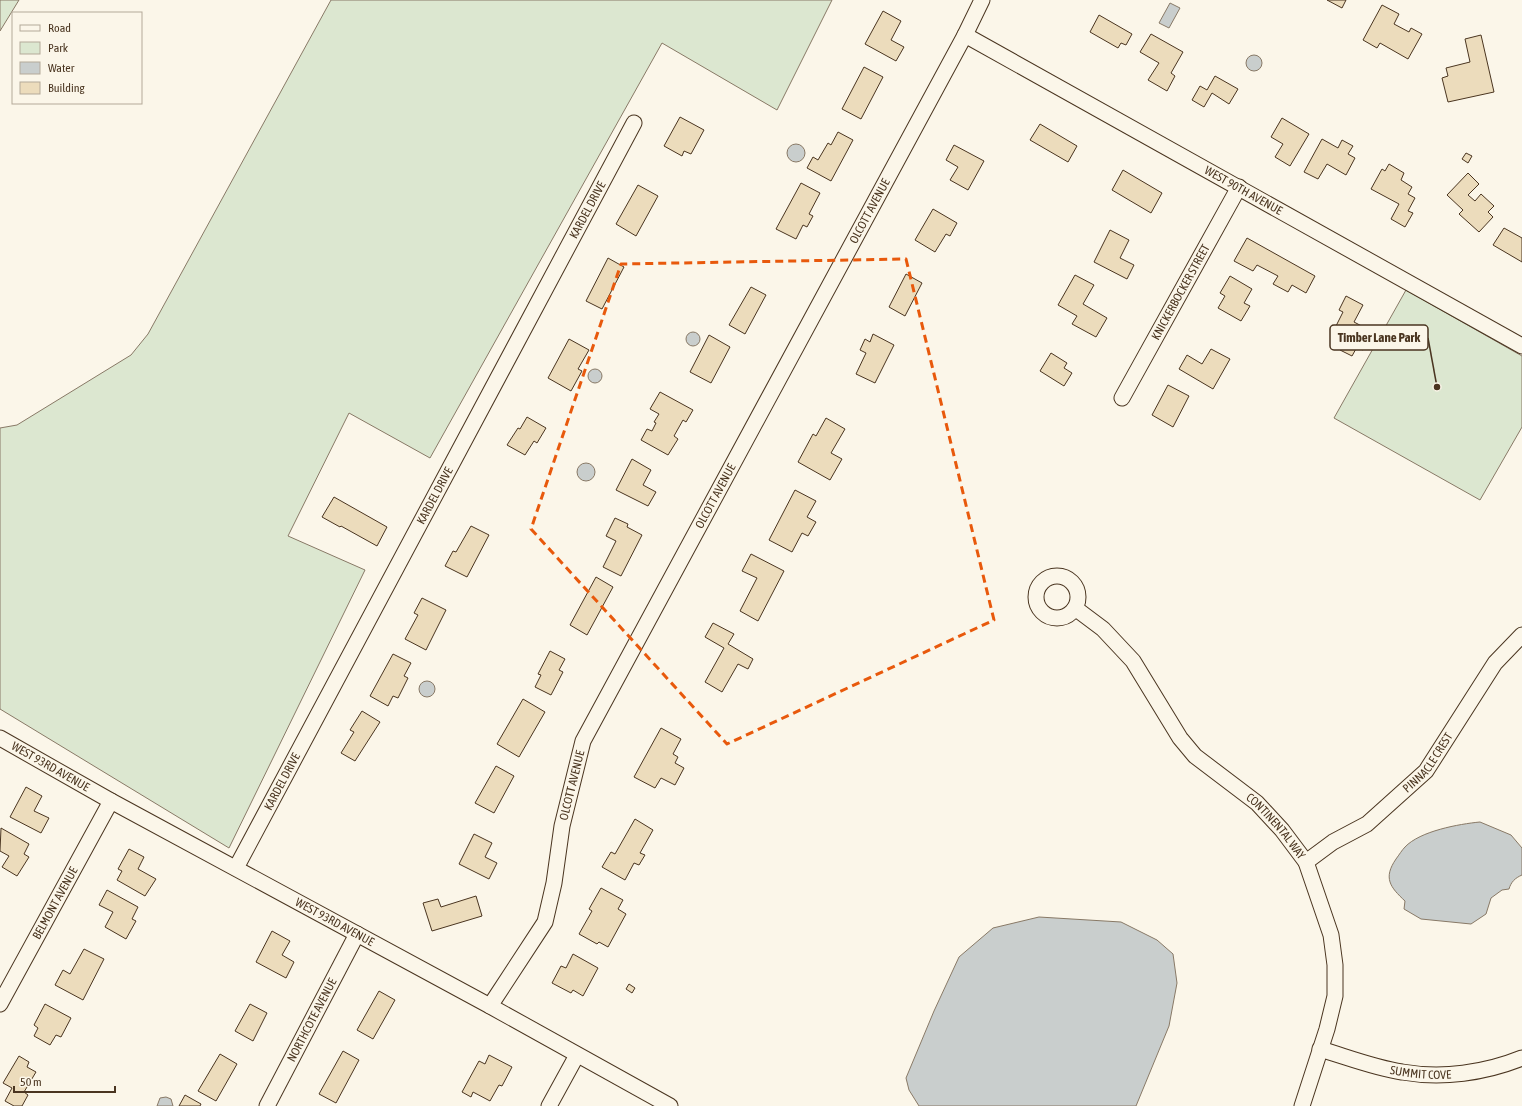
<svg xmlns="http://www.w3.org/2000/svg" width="1522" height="1106" viewBox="0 0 1522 1106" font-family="'Asap Condensed',sans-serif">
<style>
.green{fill:#dce7d0;stroke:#887966}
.water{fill:#c9cecd;stroke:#887966}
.building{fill:#ecdcbc;stroke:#4a3520}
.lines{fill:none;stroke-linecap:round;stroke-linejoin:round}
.minor-casing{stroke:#4a3520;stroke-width:17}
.minor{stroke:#fbf6e9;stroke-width:15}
.marked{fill:none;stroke:#e8590c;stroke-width:3;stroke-dasharray:8 5;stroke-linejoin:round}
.labels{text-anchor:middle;stroke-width:3;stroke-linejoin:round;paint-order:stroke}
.street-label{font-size:12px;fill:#4a3520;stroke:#fbf6e9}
.leader{fill:none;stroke:#4a3520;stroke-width:1.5}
.callout-dot{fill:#4a3520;stroke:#fbf6e9;stroke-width:1.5}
.callout{fill:#fbf6e9;stroke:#4a3520;stroke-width:1.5}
.callout-label{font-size:13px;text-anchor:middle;font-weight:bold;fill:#4a3520}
</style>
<rect width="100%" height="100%" fill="#fbf6e9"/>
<g class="green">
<path d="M0 0H19L0 31Z"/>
<path d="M331 0H832L777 110 662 43 430 458 349 413 288 536 365 570 229 848 0 709V428L17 425 131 355 148 334Z"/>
<path d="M1406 290 1522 356V427L1480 500 1334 418Z"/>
</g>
<g class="water">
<path d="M1170 3 1180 8 1169 28 1159 23Z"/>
<circle cx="1254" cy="63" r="8"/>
<circle cx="796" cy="153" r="9"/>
<circle cx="693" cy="339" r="7"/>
<circle cx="595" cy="376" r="7"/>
<circle cx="586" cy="472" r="9"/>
<circle cx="427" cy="689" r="8"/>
<path d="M1480 822 1511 835 1522 848V875C1515 878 1511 882 1509 889L1502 890 1491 898 1486 914 1471 924 1421 919 1404 909 1405 901C1390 887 1383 878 1396 859 1399 855 1402 850 1405 847 1420 831 1459 824 1480 822Z"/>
<path d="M1039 917 1121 922 1157 940 1173 954 1177 983 1169 1026 1136 1106H919L909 1090 906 1078 934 1011 959 957 993 928Z"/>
<path d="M166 1097 171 1099 173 1106H157L160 1098Z"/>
</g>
<g class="building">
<path d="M1327 0H1346L1342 8Z"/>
<path d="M1382 5 1399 14 1394 24 1409 32 1411 28 1422 34 1408 59 1380 43 1377 48 1363 40Z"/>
<path d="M883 11 901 21 891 40 904 47 896 61 865 44Z"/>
<path d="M1099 15 1132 34 1126 45 1121 43 1118 48 1090 32Z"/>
<path d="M1151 34 1183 52 1171 73 1175 76 1167 91 1148 80 1159 63 1140 52Z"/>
<path d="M1481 35 1494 92 1448 102 1442 78 1448 76 1446 68 1470 62 1465 39Z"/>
<path d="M864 67 883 77 861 119 842 109Z"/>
<path d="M1215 76 1238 89 1229 104 1212 93 1204 107 1192 100 1200 86 1207 90Z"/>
<path d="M680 117 704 130 691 154 684 151 682 156 664 146Z"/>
<path d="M1282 118 1309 134 1290 166 1275 157 1283 144 1271 137Z"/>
<path d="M1040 124 1077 146 1068 162 1030 140Z"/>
<path d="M838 132 853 140 831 181 807 168 813 157 818 160 828 143 831 145Z"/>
<path d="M1322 139 1338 148 1342 140 1353 146 1348 154 1355 158 1346 175 1327 164 1318 179 1304 172Z"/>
<path d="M954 145 984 161 968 190 950 180 958 167 946 160Z"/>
<path d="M1466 153 1472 156 1468 163 1462 159Z"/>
<path d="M1389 164 1404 173 1401 180 1412 187 1408 194 1415 198 1408 211 1413 213 1405 227 1391 219 1399 204 1371 189 1382 169 1385 171Z"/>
<path d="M1123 170 1162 193 1151 213 1112 190Z"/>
<path d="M1468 173 1479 184 1468 195 1475 201 1481 194 1494 206 1488 212 1493 217 1479 232 1459 214 1463 210 1447 195Z"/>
<path d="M801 183 820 193 809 214 813 216 807 227 803 225 796 239 776 229Z"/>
<path d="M638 185 658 196 636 236 616 224Z"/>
<path d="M933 209 957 223 950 236 946 234 935 252 915 240Z"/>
<path d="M1504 228 1522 238V262L1493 245Z"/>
<path d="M1110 230 1129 240 1120 258 1134 265 1127 279 1094 262Z"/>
<path d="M1247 238 1315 276 1306 293 1292 285 1288 292 1273 284 1278 276 1257 265 1253 271 1234 261Z"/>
<path d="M608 258 624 267 602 309 586 301Z"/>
<path d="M906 274 922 283 905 316 889 307Z"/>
<path d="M1075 275 1094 285 1083 304 1107 318 1096 337 1072 324 1077 316 1058 305Z"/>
<path d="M1230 276 1252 289 1244 303 1250 306 1241 321 1218 308 1225 296 1220 293Z"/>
<path d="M751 287 766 295 745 334 729 325Z"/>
<path d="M1346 296 1363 305 1354 322 1373 332 1363 350 1357 347 1352 356 1340 350 1345 341 1332 334 1343 312 1339 310Z"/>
<path d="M873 334 894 345 875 383 856 374 866 353 860 350 865 339 870 342Z"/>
<path d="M709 335 730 347 711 383 690 372Z"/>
<path d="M569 339 589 350 578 369 582 371 571 391 548 378Z"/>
<path d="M1211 349 1230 359 1213 389 1179 369 1187 355 1202 364Z"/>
<path d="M1051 353 1067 363 1064 368 1072 373 1064 386 1040 371Z"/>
<path d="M1168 385 1189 396 1173 427 1152 415Z"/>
<path d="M660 392 693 410 686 422 683 420 674 436 678 439 668 455 641 440 647 429 652 431 656 423 654 422 659 414 650 409Z"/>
<path d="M527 417 546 428 537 443 534 441 525 455 507 445 518 428 520 429Z"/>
<path d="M826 418 845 429 831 453 842 459 830 480 798 462 813 434 816 436Z"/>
<path d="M632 459 651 470 643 485 656 492 648 506 616 490Z"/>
<path d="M795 490 816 501 807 517 816 522 808 536 802 533 792 552 769 540Z"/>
<path d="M334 497 387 527 377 546 341 526 340 527 322 517Z"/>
<path d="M615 518 628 524 627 527 642 535 621 576 603 567 616 541 606 536Z"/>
<path d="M471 526 489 535 467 577 445 566 453 551 456 552Z"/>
<path d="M751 554 784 571 758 621 740 611 757 578 742 571Z"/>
<path d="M596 577 613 587 587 635 570 625Z"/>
<path d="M422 598 446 610 426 650 405 639 418 615 414 613Z"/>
<path d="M713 623 734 634 728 644 753 659 748 669 738 664 722 692 705 682 724 648 705 637Z"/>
<path d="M550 651 565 659 559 670 563 672 551 695 535 687 541 675 538 674Z"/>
<path d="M393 654 411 663 404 676 408 678 398 698 393 696 388 706 370 696Z"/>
<path d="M523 699 545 712 519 757 497 744Z"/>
<path d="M362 711 380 722 355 761 341 753 354 732 350 730Z"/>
<path d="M661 728 681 739 673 754 678 757 675 763 684 768 675 785 661 778 655 788 634 777Z"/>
<path d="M496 766 514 776 494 813 475 803Z"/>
<path d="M26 787 42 796 34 811 49 818 41 833 10 817Z"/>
<path d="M635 819 653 830 640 853 645 855 639 865 634 863 625 880 602 867 611 852 615 854Z"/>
<path d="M1 828 29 844 24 854 29 857 17 876 2 867 9 856 0 851Z"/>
<path d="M474 834 492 843 485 857 497 863 489 879 459 864Z"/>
<path d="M129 849 144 857 138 869 156 879 145 896 117 880 122 871 118 869Z"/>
<path d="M601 888 623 900 618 909 626 914 608 947 599 942 597 944 579 934 592 911 589 909Z"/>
<path d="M107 890 138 907 132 919 136 921 126 939 105 927 113 912 99 905Z"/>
<path d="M476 896 482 916 432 931 423 903 438 899 441 907Z"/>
<path d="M272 931 290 941 282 955 294 962 286 978 256 962Z"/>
<path d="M84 949 104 959 83 1000 55 985 63 970 70 974Z"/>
<path d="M573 954 598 968 583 996 573 990 571 993 552 983 561 966 566 968Z"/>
<path d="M629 984 635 988 632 993 626 989Z"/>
<path d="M379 991 395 1000 373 1039 357 1030Z"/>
<path d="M45 1004 71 1018 61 1037 56 1035 50 1045 34 1036 38 1028 34 1025Z"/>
<path d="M250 1004 267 1013 253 1041 235 1031Z"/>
<path d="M343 1051 359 1060 336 1103 319 1094Z"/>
<path d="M220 1054 237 1064 216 1101 198 1091Z"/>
<path d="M489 1055 512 1067 502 1086 499 1085 490 1101 473 1092 471 1097 462 1092 479 1061 485 1064Z"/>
<path d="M19 1056 29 1062 27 1067 36 1072 24 1092 28 1095 22 1106H14L5 1101 12 1088 3 1083Z"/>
<path d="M185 1095 201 1104 200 1106H179Z"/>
</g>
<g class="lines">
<defs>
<g id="minor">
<path id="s1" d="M965 35 1522 346"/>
<path id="s2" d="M1122 398 1239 187"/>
<circle cx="1057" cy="597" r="21"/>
<path id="s3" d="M1075 608 1103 629 1133 661 1180 738 1195 756 1257 803 1282 830 1306 862 1331 935 1335 965V996L1327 1029 1302 1106"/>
<path id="s4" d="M0 738 111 801 490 1006 670 1106"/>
<path id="s5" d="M1306 862 1333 842 1367 824 1426 771 1495 663 1522 635"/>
<path id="s6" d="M236 868 634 123"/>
<path id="s7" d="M0 1004 111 801"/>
<path id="s8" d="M490 1006 545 922 554 883 562 826 583 741 965 35 982 0"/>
<path id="s9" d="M1320 1049C1347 1057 1375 1068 1402 1072 1442 1079 1485 1073 1522 1058"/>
<path id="s10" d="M267 1106 357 934"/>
<path d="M549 1106 577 1055"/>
</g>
</defs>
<use href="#minor" class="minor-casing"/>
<use href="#minor" class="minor"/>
</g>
<path class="marked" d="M906 259 994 620 727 744 531 529 621 264Z"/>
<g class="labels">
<g class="street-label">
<text dy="4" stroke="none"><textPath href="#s1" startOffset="319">WEST 90TH AVENUE</textPath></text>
<text dy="4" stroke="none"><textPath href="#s6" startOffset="746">KARDEL DRIVE</textPath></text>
<text dy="4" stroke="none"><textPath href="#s8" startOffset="888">OLCOTT AVENUE</textPath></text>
<text dy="4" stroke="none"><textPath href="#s2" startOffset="121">KNICKERBOCKER STREET</textPath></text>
<text dy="4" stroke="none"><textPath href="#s6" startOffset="422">KARDEL DRIVE</textPath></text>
<text dy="4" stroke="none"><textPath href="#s8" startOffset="564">OLCOTT AVENUE</textPath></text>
<text dy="4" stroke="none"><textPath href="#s5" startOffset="159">PINNACLE CREST</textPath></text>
<text dy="4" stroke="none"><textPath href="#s4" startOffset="58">WEST 93RD AVENUE</textPath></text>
<text dy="4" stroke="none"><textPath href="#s6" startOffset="98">KARDEL DRIVE</textPath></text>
<text dy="4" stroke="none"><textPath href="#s8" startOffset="240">OLCOTT AVENUE</textPath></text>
<text dy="4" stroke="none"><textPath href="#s3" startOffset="300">CONTINENTAL WAY</textPath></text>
<text dy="4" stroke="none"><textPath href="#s7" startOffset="115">BELMONT AVENUE</textPath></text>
<text dy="4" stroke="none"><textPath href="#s4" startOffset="382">WEST 93RD AVENUE</textPath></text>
<text dy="4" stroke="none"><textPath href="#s10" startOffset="97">NORTHCOTE AVENUE</textPath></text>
<text dy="4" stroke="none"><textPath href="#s9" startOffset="104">SUMMIT COVE</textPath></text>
</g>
</g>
<path class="leader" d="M1437 387L1428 338"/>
<circle class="callout-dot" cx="1437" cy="387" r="4"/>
<rect class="callout" x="1330" y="325" width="98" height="25" rx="4"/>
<g class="callout-label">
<text x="1379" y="342">Timber Lane Park</text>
</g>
<rect x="12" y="12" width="130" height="92" fill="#fbf6e9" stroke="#b4a999"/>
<rect x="20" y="25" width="20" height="6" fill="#fbf6e9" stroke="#b4a999"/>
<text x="48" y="32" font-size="12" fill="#4a3520">Road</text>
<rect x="20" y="42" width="20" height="12" fill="#dce7d0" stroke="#b4a999"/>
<text x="48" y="52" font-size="12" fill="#4a3520">Park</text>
<rect x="20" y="62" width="20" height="12" fill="#c9cecd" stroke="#b4a999"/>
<text x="48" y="72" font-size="12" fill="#4a3520">Water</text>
<rect x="20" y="82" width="20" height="12" fill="#ecdcbc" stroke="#b4a999"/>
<text x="48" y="92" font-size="12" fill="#4a3520">Building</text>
<path d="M14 1086v6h101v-6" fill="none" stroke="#4a3520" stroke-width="2"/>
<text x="20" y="1086" font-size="12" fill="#4a3520" stroke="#fbf6e9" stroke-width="3" paint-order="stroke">50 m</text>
</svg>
